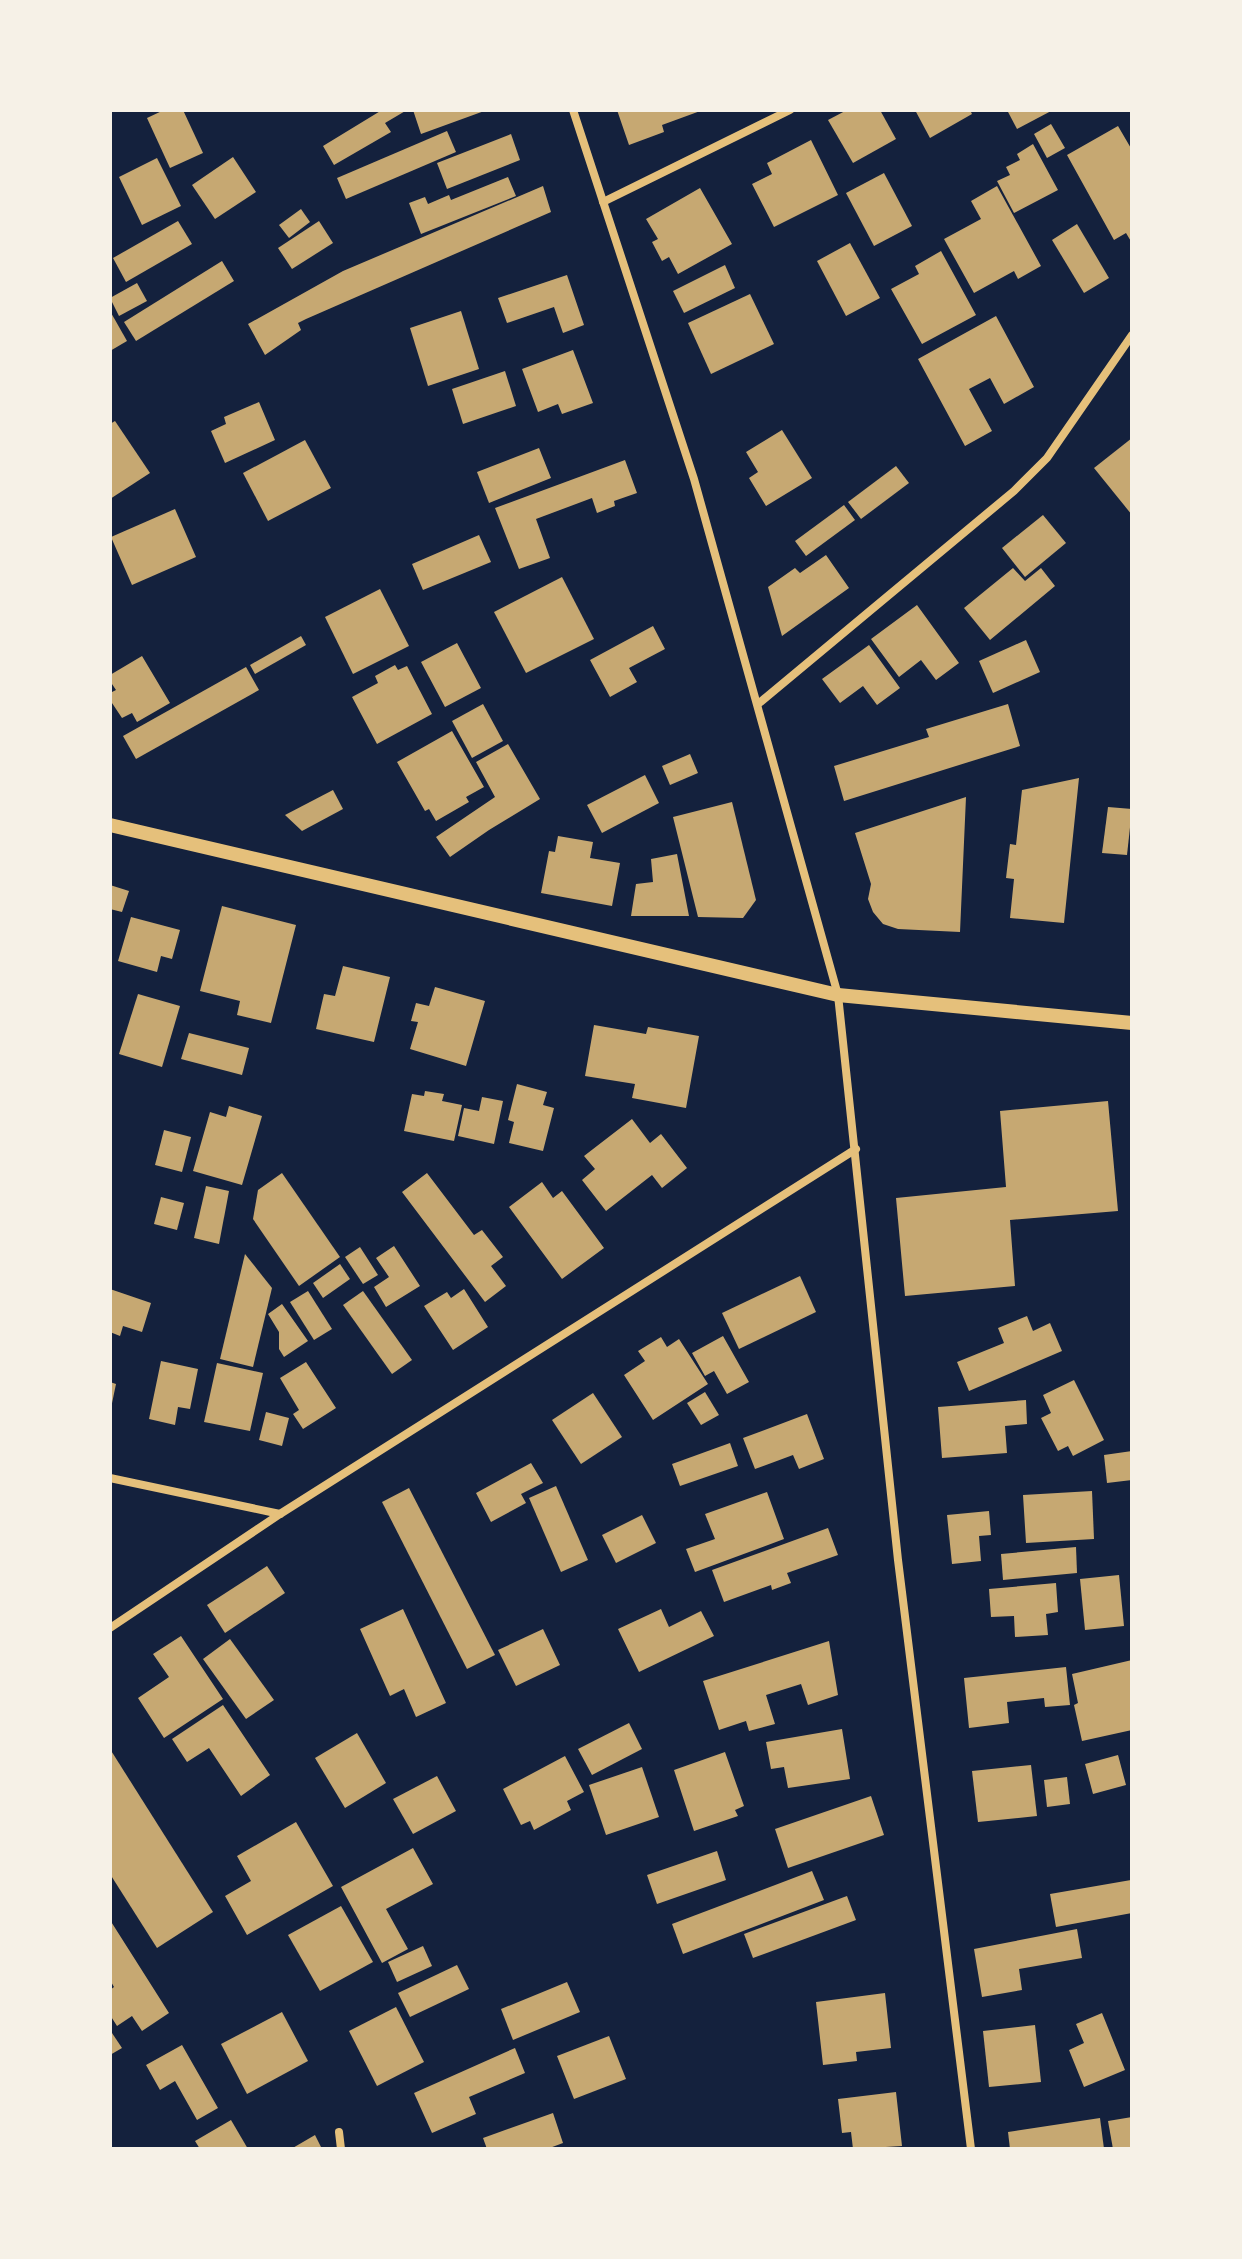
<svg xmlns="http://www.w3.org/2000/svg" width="1242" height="2259" viewBox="0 0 1242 2259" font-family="'Open Sans',sans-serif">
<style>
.building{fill:#c6a872}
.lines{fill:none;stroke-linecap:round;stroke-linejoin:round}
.minor{stroke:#e5c07b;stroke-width:8}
.tertiary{stroke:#e5c07b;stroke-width:14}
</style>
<rect width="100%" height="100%" fill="#14213d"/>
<g class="building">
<path d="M164 110H183L203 153 170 168 147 118Z"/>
<path d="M382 110H407L385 123 391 132 334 165 323 146Z"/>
<path d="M413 110H487L421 134Z"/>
<path d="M617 110H703L662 125 664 132 629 145Z"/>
<path d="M847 110H880L896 139 853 163 828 120Z"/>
<path d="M915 110H970L972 114 930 138Z"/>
<path d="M1007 110H1053L1017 129Z"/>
<path d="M1051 124 1065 148 1047 158 1034 134Z"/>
<path d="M1118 126 1132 150V243L1126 233 1114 240 1067 155Z"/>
<path d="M447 131 456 152 346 199 337 178Z"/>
<path d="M511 134 520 160 447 189 437 163Z"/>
<path d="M811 140 838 195 774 227 752 184 772 174 767 163Z"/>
<path d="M1033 144 1058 190 1014 213 997 181 1010 175 1006 167 1020 160 1017 154Z"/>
<path d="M233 157 256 192 215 219 192 185Z"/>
<path d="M157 158 181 206 142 225 119 177Z"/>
<path d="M884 173 912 226 874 246 846 193Z"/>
<path d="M508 177 516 196 421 234 409 203 425 197 428 204 449 195 451 200Z"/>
<path d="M543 186 551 212 306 319 298 323 301 330 265 355 248 324 343 271Z"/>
<path d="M997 186 1041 266 1018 279 1014 271 974 293 944 239 981 219 971 201Z"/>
<path d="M700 188 732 244 678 274 669 257 662 261 652 242 658 239 646 219Z"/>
<path d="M301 209 310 222 289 238 279 225Z"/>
<path d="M178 221 192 244 126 282 113 258Z"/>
<path d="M319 221 333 243 292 269 278 248Z"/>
<path d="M1077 224 1109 278 1084 293 1052 240Z"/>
<path d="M850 243 880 298 846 316 817 261Z"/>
<path d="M941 251 976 315 922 344 891 289 919 274 915 266Z"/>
<path d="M222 261 234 281 136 341 124 322Z"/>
<path d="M725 265 735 288 684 313 673 291Z"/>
<path d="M567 275 584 325 563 333 554 307 507 323 498 298Z"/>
<path d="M137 283 147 301 119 316 110 298Z"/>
<path d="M750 294 774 344 711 374 688 323Z"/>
<path d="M110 311 127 341 110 351Z"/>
<path d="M461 311 479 369 428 386 410 328Z"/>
<path d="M996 316 1034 387 1004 404 990 378 969 389 992 431 965 446 918 359Z"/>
<path d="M573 350 593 403 562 414 558 404 538 412 522 369Z"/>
<path d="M505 371 516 406 463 424 452 389Z"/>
<path d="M259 402 275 440 225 463 211 431 226 424 224 417Z"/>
<path d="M115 421 150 473 110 499V424Z"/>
<path d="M782 430 812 478 766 506 749 478 758 472 746 452Z"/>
<path d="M1132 438V515L1094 468Z"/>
<path d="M305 440 331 488 268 521 243 473Z"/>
<path d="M539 448 551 478 489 503 477 472Z"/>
<path d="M625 460 637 493 614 501 615 506 597 513 592 498 536 519 550 558 519 569 495 508Z"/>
<path d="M896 466 909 483 861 519 848 502Z"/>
<path d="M844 505 855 520 806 556 795 541Z"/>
<path d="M175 509 196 557 132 585 111 537Z"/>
<path d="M1043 515 1066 543 1025 577 1002 548Z"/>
<path d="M479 535 491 562 423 590 412 564Z"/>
<path d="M826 555 849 588 782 636 768 587 795 568 800 573Z"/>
<path d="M1013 568 1025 581 1041 568 1055 586 990 640 964 608Z"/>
<path d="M562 577 594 639 526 673 494 612Z"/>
<path d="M380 589 409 646 353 674 325 617Z"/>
<path d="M917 605 959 663 936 680 921 660 899 677 871 639Z"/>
<path d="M653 626 665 649 629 668 637 682 610 697 590 660Z"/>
<path d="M301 636 306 645 255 674 250 665Z"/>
<path d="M1026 640 1040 672 993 693 979 661Z"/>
<path d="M457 643 481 688 445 707 421 662Z"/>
<path d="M869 645 900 688 877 705 863 686 840 703 822 679Z"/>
<path d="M142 656 170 703 137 722 132 713 122 718 110 700V693L116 690 110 681V675Z"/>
<path d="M395 665 398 670 407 666 432 714 377 744 352 697 378 683 375 676Z"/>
<path d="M246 667 259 690 136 759 123 736Z"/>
<path d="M483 704 503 741 472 758 452 721Z"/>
<path d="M1008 704 1020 746 844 801 834 766 929 737 926 729Z"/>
<path d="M452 731 484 787 466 797 469 802 436 821 429 809 425 811 397 762Z"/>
<path d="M508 744 540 799 489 830 450 857 436 837 495 797 476 762Z"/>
<path d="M690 754 698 773 670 785 662 766Z"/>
<path d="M645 775 659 803 602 833 587 805Z"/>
<path d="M1079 778 1064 923 1010 918 1014 879 1006 878 1010 844 1016 845 1022 790Z"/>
<path d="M333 790 343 809 302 831 285 815Z"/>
<path d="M966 797 960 932 898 929 883 924 873 912 868 899 871 884 855 833Z"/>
<path d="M732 802 756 900 743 918 698 917 673 817Z"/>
<path d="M1108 807 1132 809 1127 855 1102 853Z"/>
<path d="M558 836 593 842 590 858 620 863 612 906 541 893 549 851 555 852Z"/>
<path d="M677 854 689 916H631L636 884 653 882 651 859Z"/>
<path d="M110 885 129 891 122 912 110 909Z"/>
<path d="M222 906 296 925 271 1023 237 1015 240 1001 200 991Z"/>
<path d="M131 917 180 930 172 959 161 956 157 972 118 961Z"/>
<path d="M343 966 390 977 374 1042 316 1029 324 994 335 996Z"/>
<path d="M435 987 485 1001 466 1066 410 1049 418 1022 411 1021 416 1003 429 1006Z"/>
<path d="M138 994 180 1006 162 1067 119 1054Z"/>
<path d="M594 1025 646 1034 648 1027 699 1036 686 1108 632 1098 635 1084 585 1076Z"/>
<path d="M189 1033 249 1048 242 1075 181 1059Z"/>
<path d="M517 1084 547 1092 543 1105 554 1108 543 1151 509 1143 514 1122 508 1120Z"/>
<path d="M425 1091 444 1094 442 1101 462 1105 454 1141 404 1131 412 1094 424 1096Z"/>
<path d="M482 1097 503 1101 494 1144 458 1136 464 1108 479 1111Z"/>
<path d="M1108 1101 1118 1211 1010 1220 1015 1286 905 1296 896 1198 1006 1187 1000 1111Z"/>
<path d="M229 1106 262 1116 242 1185 193 1171 210 1112 226 1117Z"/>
<path d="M632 1119 650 1143 661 1134 687 1168 662 1188 652 1175 606 1211 582 1180 595 1169 584 1156Z"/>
<path d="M164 1130 191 1137 182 1172 155 1165Z"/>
<path d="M282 1173 340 1257 299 1286 253 1219 258 1190Z"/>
<path d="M427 1173 474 1235 482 1230 503 1257 491 1266 506 1286 485 1302 402 1192Z"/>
<path d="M542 1182 553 1198 562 1191 604 1248 562 1279 509 1207Z"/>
<path d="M206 1186 229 1191 219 1244 194 1238Z"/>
<path d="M161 1197 184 1203 177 1230 154 1224Z"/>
<path d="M394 1246 420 1286 386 1307 374 1287 389 1277 376 1258Z"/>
<path d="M360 1247 378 1275 363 1284 345 1257Z"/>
<path d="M245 1254 272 1288 253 1367 220 1359Z"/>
<path d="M340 1264 350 1279 323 1298 313 1283Z"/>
<path d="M800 1276 816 1312 739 1349 722 1313Z"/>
<path d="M110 1289 151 1303 142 1332 123 1326 120 1336 110 1332Z"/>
<path d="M464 1289 488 1327 453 1350 424 1306 447 1292 451 1298Z"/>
<path d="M308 1291 332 1329 314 1340 290 1302Z"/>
<path d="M363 1291 412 1360 392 1374 343 1305Z"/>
<path d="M282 1304 308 1341 284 1357 279 1349V1332L268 1314Z"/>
<path d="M1027 1316 1033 1331 1050 1323 1062 1351 969 1391 957 1362 1004 1343 998 1328Z"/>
<path d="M723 1336 749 1382 727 1394 714 1371 705 1376 692 1353Z"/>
<path d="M661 1337 667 1347 679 1339 708 1384 653 1420 624 1375 645 1361 638 1351Z"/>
<path d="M161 1361 198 1369 190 1409 178 1407 175 1425 149 1419Z"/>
<path d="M306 1362 336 1408 303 1429 293 1414 299 1410 280 1378Z"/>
<path d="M217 1363 263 1373 250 1431 204 1422Z"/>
<path d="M1074 1380 1104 1440 1073 1456 1068 1446 1058 1451 1041 1418 1051 1413 1043 1395Z"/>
<path d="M110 1382 116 1384 111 1408H110Z"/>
<path d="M705 1392 719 1415 701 1425 687 1403Z"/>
<path d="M593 1393 622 1437 581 1464 552 1420Z"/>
<path d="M1026 1400 1027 1424 1005 1426 1007 1453 942 1458 938 1407Z"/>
<path d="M266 1412 289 1418 282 1446 259 1440Z"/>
<path d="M807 1414 824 1459 799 1469 793 1455 755 1469 743 1438Z"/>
<path d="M730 1443 738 1466 680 1486 672 1464Z"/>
<path d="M1132 1451V1480L1107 1483 1104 1455Z"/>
<path d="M531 1463 543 1483 521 1494 526 1503 491 1522 476 1493Z"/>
<path d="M556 1486 588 1560 561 1572 529 1498Z"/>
<path d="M409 1488 495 1655 467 1669 382 1502Z"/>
<path d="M1092 1491 1094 1539 1026 1543 1023 1495Z"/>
<path d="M767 1492 784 1539 695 1572 686 1549 715 1539 705 1514Z"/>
<path d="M989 1511 991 1535 979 1536 981 1561 952 1564 947 1515Z"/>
<path d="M642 1515 656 1543 616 1563 602 1535Z"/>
<path d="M828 1528 838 1555 787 1573 791 1583 772 1590 771 1585 724 1602 712 1570Z"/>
<path d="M1076 1547 1077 1573 1003 1580 1001 1554Z"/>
<path d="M267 1566 285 1593 225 1633 207 1605Z"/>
<path d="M1119 1575 1124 1626 1085 1630 1080 1579Z"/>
<path d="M1056 1583 1058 1612 1046 1614 1048 1635 1015 1637 1014 1616 991 1617 989 1589Z"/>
<path d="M403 1609 446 1703 416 1717 404 1689 390 1696 360 1629Z"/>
<path d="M661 1609 669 1627 701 1611 714 1636 639 1672 618 1629Z"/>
<path d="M543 1629 560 1665 516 1686 498 1650Z"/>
<path d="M181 1636 223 1699 164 1738 138 1698 169 1677 153 1654Z"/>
<path d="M230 1639 274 1700 246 1719 203 1659Z"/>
<path d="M829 1641 838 1695 808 1705 801 1684 766 1695 775 1724 749 1731 746 1721 719 1730 703 1681Z"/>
<path d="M1132 1660V1730L1082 1741 1074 1705 1078 1703 1072 1674Z"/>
<path d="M1066 1667 1070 1705 1045 1707 1044 1698 1007 1702 1009 1723 969 1728 964 1678Z"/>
<path d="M223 1705 270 1775 241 1796 209 1748 187 1762 172 1739Z"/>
<path d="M629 1723 642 1749 592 1775 578 1749Z"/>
<path d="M842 1729 850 1779 788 1788 784 1767 771 1769 766 1742Z"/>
<path d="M357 1733 386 1783 345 1808 315 1758Z"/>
<path d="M110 1749 213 1912 157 1948 110 1874Z"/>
<path d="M725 1752 744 1806 735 1810 738 1816 694 1831 674 1770Z"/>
<path d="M1118 1755 1126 1785 1093 1794 1085 1764Z"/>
<path d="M565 1756 584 1792 567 1801 571 1810 534 1830 530 1821 521 1825 503 1789Z"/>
<path d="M1031 1765 1037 1816 978 1822 972 1771Z"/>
<path d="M642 1767 659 1817 606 1835 589 1785Z"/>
<path d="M437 1776 456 1811 413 1834 393 1799Z"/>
<path d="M1067 1777 1070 1804 1047 1807 1044 1780Z"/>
<path d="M871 1796 884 1835 788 1868 775 1829Z"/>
<path d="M296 1822 333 1886 247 1935 225 1896 251 1881 237 1856Z"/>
<path d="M413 1848 433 1884 386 1909 408 1949 382 1963 341 1887Z"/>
<path d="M717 1851 726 1880 657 1904 647 1875Z"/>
<path d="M812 1871 824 1900 683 1954 672 1924Z"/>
<path d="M1131 1880 1132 1913 1056 1927 1050 1894Z"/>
<path d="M847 1896 856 1920 753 1958 744 1934Z"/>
<path d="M341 1906 373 1962 320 1991 288 1935Z"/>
<path d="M110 1920 169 2013 142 2031 132 2016 117 2026 110 2015V1990L114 1987 110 1980Z"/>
<path d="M1077 1929 1082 1958 1019 1969 1022 1990 982 1997 974 1949Z"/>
<path d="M423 1946 432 1966 397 1982 388 1962Z"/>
<path d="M457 1965 469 1989 410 2017 398 1993Z"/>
<path d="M567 1982 580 2012 513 2040 501 2009Z"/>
<path d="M885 1993 891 2048 856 2052 857 2061 823 2065 816 2002Z"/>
<path d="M396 2007 424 2062 377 2086 349 2031Z"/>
<path d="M282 2012 308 2061 247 2094 221 2044Z"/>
<path d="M1102 2013 1125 2070 1084 2087 1069 2050 1084 2043 1076 2024Z"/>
<path d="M1035 2025 1041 2082 989 2087 983 2031Z"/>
<path d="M110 2030 122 2048 110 2055Z"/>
<path d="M609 2036 626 2079 574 2099 557 2056Z"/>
<path d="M182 2045 218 2108 197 2120 175 2081 160 2090 146 2065Z"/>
<path d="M515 2048 525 2073 469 2097 476 2114 432 2133 414 2093Z"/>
<path d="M896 2092 902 2146 853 2149 851 2132 842 2133 838 2099Z"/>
<path d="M553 2113 563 2143 547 2149H487L483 2138Z"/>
<path d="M1132 2117V2149H1113L1108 2121Z"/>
<path d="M1100 2118 1104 2149H1010L1008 2132Z"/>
<path d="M231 2120 248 2149H200L195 2141Z"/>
<path d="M315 2135 322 2149H291Z"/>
</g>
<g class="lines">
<g class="minor">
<path d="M573 110 694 479 838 995 898 1560 971 2149"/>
<path d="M603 202 790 110"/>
<path d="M758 704 1014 491 1047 458 1132 335"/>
<path d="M110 1478 280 1514"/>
<path d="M110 1628 280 1514 856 1149"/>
<path d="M339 2132 341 2149"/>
</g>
<path class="tertiary" d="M110 825 838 995 1132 1023"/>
</g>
<rect width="1242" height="2259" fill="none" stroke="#f6f1e7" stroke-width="224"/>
</svg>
